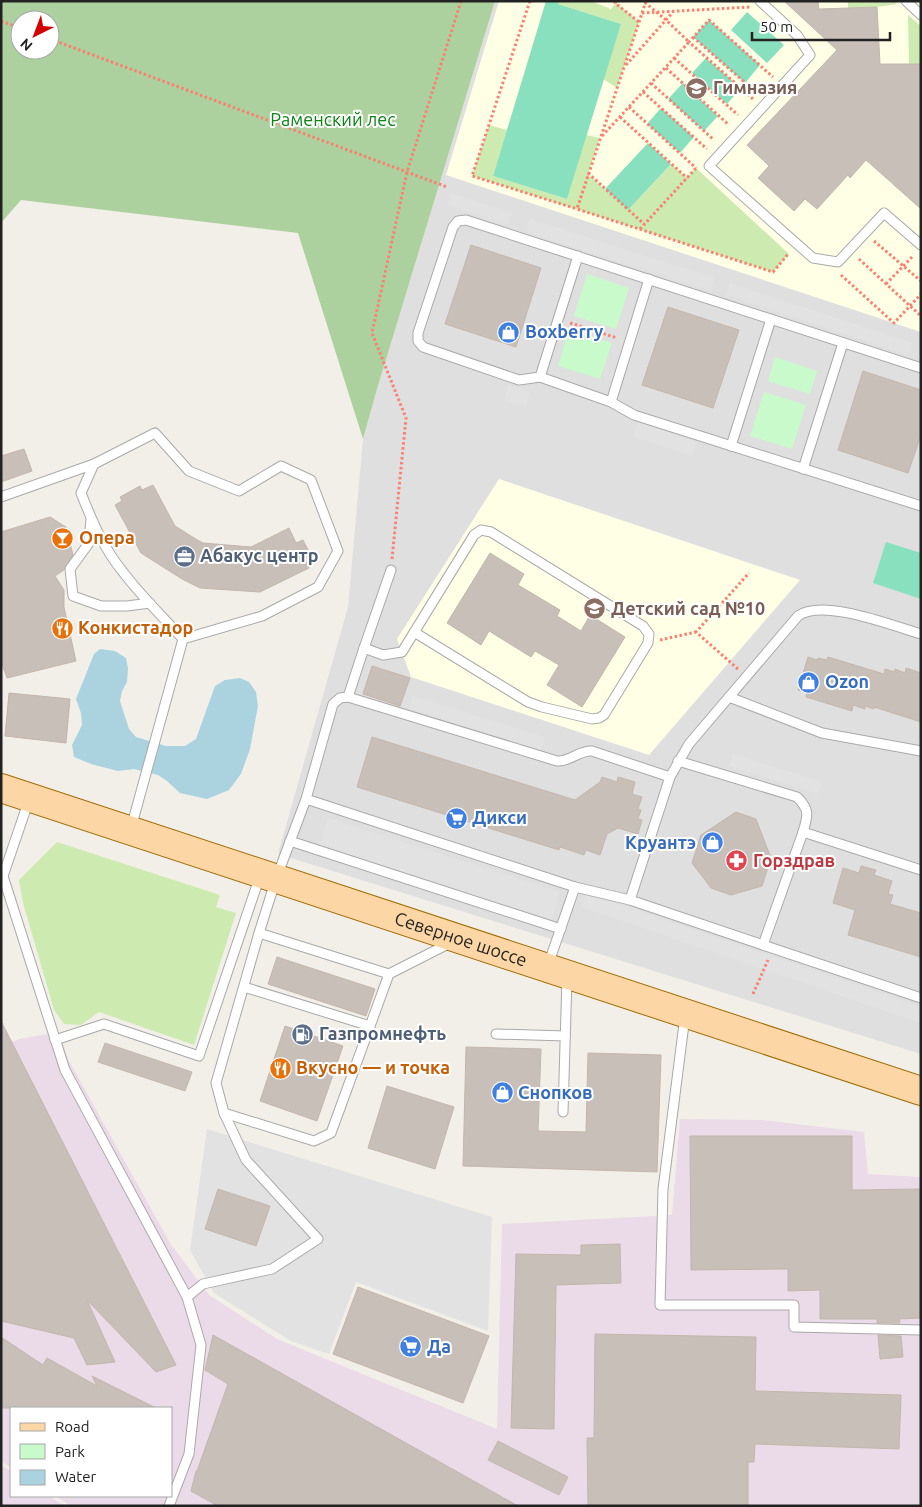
<svg xmlns="http://www.w3.org/2000/svg" width="922" height="1507" viewBox="0 0 922 1507" font-family="Ubuntu,sans-serif">
<style>
.residential{fill:#e0dfdf}
.industrial{fill:#ebdbe8}
.education{fill:#ffffe5}
.grass{fill:#cdebb0}
.forest{fill:#add19e;fill-rule:evenodd}
.park{fill:#c8facc}
.pitch{fill:#88e0be}
.parking{fill:#e2e2e2}
.water{fill:#aad3df}
.building{fill:#c7bfb8;stroke:#c4b6ab}
.lines{fill:none;stroke-linecap:round;stroke-linejoin:round}
.lane-casing{stroke:#a9a9a9;stroke-width:11}
.primary-casing{stroke:#a06b00;stroke-width:30}
.path{stroke:#fa8072;stroke-width:3;stroke-dasharray:2.5 2.5;stroke-linecap:butt}
.lane{stroke:#fff;stroke-width:9}
.primary{stroke:#fcd6a4;stroke-width:28}
.labels{text-anchor:middle;stroke-width:4;stroke-linejoin:round;paint-order:stroke}
.education-label{font-size:18px;font-weight:bold;fill:#785e54;stroke:#fff;text-anchor:start}
.park-label{font-size:18px;fill:#0c8416;stroke:#fff}
.shop-label{font-size:18px;font-weight:bold;fill:#366cbe;stroke:#fff;text-anchor:start}
.food-label{font-size:18px;font-weight:bold;fill:#c56008;stroke:#fff;text-anchor:start}
.service-label{font-size:18px;font-weight:bold;fill:#4e5e75;stroke:#fff;text-anchor:start}
.health-label{font-size:18px;font-weight:bold;fill:#be3a42;stroke:#fff;text-anchor:start}
.street-label{font-size:18px;fill:#222;stroke:#fff}
</style>
<rect width="100%" height="100%" fill="#f2efe9"/>
<path class="residential" d="M495 1H921V1054L278 854 348 607 363 439 377 389Z"/>
<g class="industrial">
<path d="M59 1032 68 1059 170 1243 209 1295 277 1339 497 1429 502 1224 672 1215 680 1119 762 1120 864 1132 868 1174 921 1177V1506H71L55 1496H171V1408H11V1468L1 1461V1047L19 1039Z"/>
<path d="M1 1465 11 1471V1496H49L65 1506H1Z"/>
</g>
<g class="education">
<path d="M499 1H921V332L446 175Z"/>
<path d="M499 479 800 580 649 755 411 677 397 639Z"/>
</g>
<g class="grass">
<path d="M559 1H590L609 8 610 10 616 3 639 22 617 88 603 79 621 24 558 4Z"/>
<path d="M848 1H894L897 4 877 7 848 8Z"/>
<path d="M908 15 921 26V64H909Z"/>
<path d="M489 125 507 130 493 176 567 199 586 135 600 138 588 174 628 210 671 164 687 178 696 168 789 254 773 272 472 176Z"/>
<path d="M57 842 220 895 216 907 236 913 194 1045 99 1012 81 1025 64 1024 54 1010 23 903 19 880Z"/>
</g>
<path class="forest" d="M1 1H495L377 389 363 439 298 233 21 200 1 223ZM20 20H50V50H20Z"/>
<g class="park">
<path d="M587 274 629 288 616 329 574 316Z"/>
<path d="M569 329 612 343 600 379 558 366Z"/>
<path d="M775 357 817 371 810 394 768 381Z"/>
<path d="M764 392 806 405 792 449 750 436Z"/>
</g>
<g class="pitch">
<path d="M546 1H559L558 4 621 24 567 199 493 176Z"/>
<path d="M747 12 784 45 767 63 731 30Z"/>
<path d="M709 20 760 65 745 83 693 37Z"/>
<path d="M706 58 741 88 727 104 692 73Z"/>
<path d="M683 83 718 116 704 131 668 99Z"/>
<path d="M661 108 694 137 680 153 647 124Z"/>
<path d="M648 143 671 164 628 210 605 189Z"/>
<path d="M886 542 921 553V599L873 583Z"/>
</g>
<g class="parking">
<path d="M451 193 513 213 509 225 447 205Z"/>
<path d="M530 219 715 278 711 291 526 232Z"/>
<path d="M730 283 912 343 908 355 726 295Z"/>
<path d="M508 385 530 392 526 407 504 400Z"/>
<path d="M638 422 696 442 692 456 633 436Z"/>
<path d="M413 696 545 737 541 750 409 709Z"/>
<path d="M733 754 822 782 818 794 729 766Z"/>
<path d="M328 818 560 892 552 919 319 845Z"/>
<path d="M586 893 921 1007V1023L581 907Z"/>
<path d="M207 1129 492 1217 488 1331 356 1282 329 1354 291 1341 214 1293 190 1250Z"/>
</g>
<path class="water" d="M100 649 115 651 126 658 128 668 127 682 122 691 120 701 129 729 136 737 166 746H185L196 739 215 686 225 680 240 678 249 682 256 692 258 706 250 749 241 774 229 790 207 799 180 793 167 781 158 775 134 769 118 771 91 764 74 757 72 745 82 725 81 713 76 699 94 654Z"/>
<g class="building">
<path d="M784 1H818L819 9 877 7 880 64H921V209L866 160 850 178 848 175 817 209 805 199 794 211 758 178 769 166 747 145 837 50Z"/>
<path d="M471 245 541 268 516 347 445 324Z"/>
<path d="M668 307 739 330 713 408 642 385Z"/>
<path d="M863 371 921 390V435L908 473 838 450Z"/>
<path d="M24 449 32 471 1 482V456Z"/>
<path d="M153 485 175 526 199 541 203 543 251 547 289 528 296 543 303 540 311 556 305 559 309 568 260 592 200 588 182 579 141 553 115 505 122 501 120 497 140 486 142 490Z"/>
<path d="M50 517 66 527 73 555 64 570 55 576 64 590V607L76 661 7 678 1 661V532Z"/>
<path d="M490 553 524 574 518 585 560 610 557 616 581 631 590 615 625 637 582 707 547 685 559 665 535 651 531 657 489 631 481 645 447 623Z"/>
<path d="M808 657 817 660 818 658 827 660 828 657 884 674 885 669 895 672V669L905 673 906 668 921 673V722L874 707V709L865 706V709L853 705 852 711 806 697 807 692 798 690Z"/>
<path d="M372 666 410 678 400 706 363 694Z"/>
<path d="M9 693 70 699 66 743 5 736Z"/>
<path d="M372 737 575 800 600 782 602 777 617 782 618 777 635 782 632 794 642 797 638 809 641 810 638 819 642 820 638 834 618 828 607 834 600 855 586 850 584 855 560 847 559 850 357 787Z"/>
<path d="M736 812 756 819 771 858 762 886 731 895 711 888 692 863 701 835Z"/>
<path d="M861 866 876 870 874 875 892 881 888 894 893 895 890 904 921 913V957L848 935 855 910 833 903 843 868 859 873Z"/>
<path d="M277 957 375 989 366 1016 268 984Z"/>
<path d="M1 1021 176 1365 156 1372 87 1300 115 1362 87 1365 74 1338 1 1321Z"/>
<path d="M285 1026 343 1046 317 1121 260 1101Z"/>
<path d="M105 1043 192 1072 185 1091 98 1062Z"/>
<path d="M466 1047 541 1049 538 1131 586 1132 588 1053 661 1055 657 1172 463 1166Z"/>
<path d="M387 1086 454 1107 435 1169 368 1148Z"/>
<path d="M690 1136H852V1190L921 1189V1318L899 1319 900 1323H877V1319H820V1290L788 1291V1269L691 1270Z"/>
<path d="M218 1189 270 1206 256 1246 205 1229Z"/>
<path d="M620 1244 621 1283 556 1285 554 1429 511 1428 516 1254 581 1255V1245Z"/>
<path d="M358 1287 489 1336 463 1403 333 1354Z"/>
<path d="M595 1334 756 1337 755 1391 901 1395 899 1449 755 1444 754 1462H748V1506H588L587 1438H594Z"/>
<path d="M213 1335 431 1457 518 1506H218L191 1491 196 1471H197L228 1384 205 1370Z"/>
<path d="M878 1335 901 1336 903 1357 880 1359Z"/>
<path d="M1 1337 43 1365 47 1358 97 1386 92 1376 156 1408H1Z"/>
<path d="M498 1441 568 1477 559 1495 488 1460Z"/>
</g>
<g class="lines">
<defs>
<g id="lane">
<path d="M760 1 797 35 810 55 709 166 813 258 838 262 884 213 921 245"/>
<path d="M906 1 921 15"/>
<path d="M921 368 466 220 458 221 453 227 418 333V341L423 347 519 380 540 377 611 402 634 415 921 506"/>
<path d="M540 377 578 256"/>
<path d="M611 402 649 279"/>
<path d="M731 446 771 319"/>
<path d="M803 469 843 343"/>
<path d="M1 497 94 464"/>
<path d="M91 519 89 543 70 569 73 596 101 606H127L150 603"/>
<path d="M364 648 391 570"/>
<path d="M348 697 364 648 383 655 402 652 474 535 481 530 491 532 643 626 649 634 648 643 604 715 599 718 592 719 542 707 528 702 414 632"/>
<path d="M729 697 822 733 921 751"/>
<path d="M670 777 689 744 798 616C823 598 893 626 921 634"/>
<path d="M306 799 575 887 630 900 670 777 592 751C579 750 570 762 557 761L348 697 340 698 333 704 306 799 276 879 259 933 216 1083 224 1113 314 1141 331 1133 389 974 450 943"/>
<path d="M29 800 3 876 65 1070 187 1297 201 1345 189 1454 169 1506"/>
<path d="M131 828 183 639 262 616 318 587 338 551 311 480 281 466 239 491 189 471 155 433 94 464 81 493C92 521 104 549 123 572 141 596 163 617 183 639"/>
<path d="M803 832 921 870"/>
<path d="M290 841 561 929"/>
<path d="M630 900 763 945 803 832C808 815 810 810 797 797L678 761"/>
<path d="M259 933 389 974"/>
<path d="M763 945 921 998"/>
<path d="M548 965 575 887"/>
<path d="M244 987 370 1026"/>
<path d="M685 1016 663 1189 660 1305H794V1327L921 1330"/>
<path d="M496 1034 565 1036"/>
<path d="M55 1040 104 1024 199 1056 260 876"/>
<path d="M563 1112 567 978"/>
<path d="M187 1297 203 1284 272 1269 318 1239 246 1160 224 1113"/>
</g>
<g id="primary">
<path id="s1" d="M1 788 921 1091"/>
</g>
</defs>
<use href="#lane" class="lane-casing"/>
<use href="#primary" class="primary-casing"/>
<g class="path">
<path d="M530 1 472 176 577 209"/>
<path d="M616 1 615 3 639 22"/>
<path d="M646 1 577 209 773 272 789 253"/>
<path d="M642 13 750 7"/>
<path d="M1 21 20 28"/>
<path d="M693 37 758 94"/>
<path d="M50 39 447 187"/>
<path d="M674 58 738 115"/>
<path d="M626 65 673 12"/>
<path d="M666 68 729 125"/>
<path d="M651 83 714 140"/>
<path d="M643 92 707 149"/>
<path d="M753 99 689 42 709 20 773 77"/>
<path d="M629 107 696 168"/>
<path d="M620 117 687 178"/>
<path d="M602 136 689 42 666 20 643 1"/>
<path d="M588 173 644 224"/>
<path d="M640 229 697 167"/>
<path d="M874 241 921 281"/>
<path d="M859 259 921 316"/>
<path d="M841 275 894 323 921 294"/>
<path d="M886 284 913 256"/>
<path d="M570 323 617 338"/>
<path d="M392 559 406 418 372 333 407 172 461 1"/>
<path d="M660 640 696 632"/>
<path d="M738 669 696 632 749 573"/>
<path d="M753 994 768 960"/>
</g>
<use href="#lane" class="lane"/>
<use href="#primary" class="primary"/>
</g>
<defs>
<symbol id="school-disc" viewBox="-11 -11 22 22"><circle r="9.5" fill="#8d6e63" stroke="#fff"/><path d="M0-5L7-2L0 1L-7-2ZM-4 1L0 2.5L4 1V4Q0 6-4 4Z" fill="#fff"/></symbol>
<symbol id="shop-disc" viewBox="-11 -11 22 22"><circle r="9.5" fill="#3f7fe0" stroke="#fff"/><path d="M-5-2.5h2.3a2.7 3.5 0 0 1 5.4 0H5L5.5 6h-11ZM-1.5-2.5h3a1.5 2.3 0 0 0-3 0Z" fill="#fff"/></symbol>
<symbol id="bar-disc" viewBox="-11 -11 22 22"><circle r="9.5" fill="#e8710a" stroke="#fff"/><path d="M-6-5H6L.8 .8V4.5H3.5V6h-7V4.5H-.8V.8Z" fill="#fff"/></symbol>
<symbol id="office-disc" viewBox="-11 -11 22 22"><circle r="9.5" fill="#5c6f8a" stroke="#fff"/><path d="M-6-3h4V-5.5h4V-3h4V5H-6ZM-1-4.5V-3h2v-1.5ZM-6 0V1H6V0Z" fill="#fff"/></symbol>
<symbol id="restaurant-disc" viewBox="-11 -11 22 22"><circle r="9.5" fill="#e8710a" stroke="#fff"/><path d="M-5-6h1v4h1v-4h1v4h1v-4h1v5L-1.5 .5V6h-2V.5L-5-1ZM5-6V6H3V1.5H1.5Q1.5-4 5-6Z" fill="#fff"/></symbol>
<symbol id="supermarket-disc" viewBox="-11 -11 22 22"><circle r="9.5" fill="#3f7fe0" stroke="#fff"/><path d="M-6-5.5h2.5l.6 2H6L4.5 2H-2.5L-4.4-4H-6ZM-1.5 3.2a1.3 1.3 0 1 0 .1 0ZM3 3.2a1.3 1.3 0 1 0 .1 0Z" fill="#fff"/></symbol>
<symbol id="pharmacy-disc" viewBox="-11 -11 22 22"><circle r="9.5" fill="#e0444e" stroke="#fff"/><path d="M-2-6h4v4h4v4h-4v4h-4v-4h-4v-4h4Z" fill="#fff"/></symbol>
<symbol id="fuel-disc" viewBox="-11 -11 22 22"><circle r="9.5" fill="#5c6f8a" stroke="#fff"/><path d="M-5.5-6h7V0h2V4h1.3V-2.5L3-4.5l.8-.8L6-3V5H2.5V1h-1V6h-7ZM-4.2-4.7v3.2H.2V-4.7Z" fill="#fff"/></symbol>
</defs>
<g fill-rule="evenodd">
<use href="#school-disc" x="684" y="76" width="25" height="25"/>
<use href="#shop-disc" x="496" y="320" width="25" height="25"/>
<use href="#bar-disc" x="50" y="526" width="25" height="25"/>
<use href="#office-disc" x="172" y="544" width="25" height="25"/>
<use href="#school-disc" x="582" y="596" width="25" height="25"/>
<use href="#restaurant-disc" x="50" y="616" width="25" height="25"/>
<use href="#shop-disc" x="796" y="670" width="25" height="25"/>
<use href="#supermarket-disc" x="444" y="806" width="25" height="25"/>
<use href="#shop-disc" x="700" y="830" width="25" height="25"/>
<use href="#pharmacy-disc" x="724" y="848" width="25" height="25"/>
<use href="#fuel-disc" x="290" y="1022" width="25" height="25"/>
<use href="#restaurant-disc" x="268" y="1056" width="25" height="25"/>
<use href="#shop-disc" x="490" y="1080" width="25" height="25"/>
<use href="#supermarket-disc" x="398" y="1334" width="25" height="25"/>
</g>
<g class="labels">
<g class="education-label">
<text x="713" y="94">Гимназия</text>
<text x="611" y="615">Детский сад №10</text>
</g>
<g class="park-label">
<text x="333" y="126">Раменский лес</text>
</g>
<g class="shop-label">
<text x="525" y="338">Boxberry</text>
<text x="825" y="688">Ozon</text>
<text x="472" y="824">Дикси</text>
<text x="696" y="849" text-anchor="end">Круантэ</text>
<text x="518" y="1099">Снопков</text>
<text x="427" y="1353">Да</text>
</g>
<g class="food-label">
<text x="79" y="544">Опера</text>
<text x="78" y="634">Конкистадор</text>
<text x="296" y="1074">Вкусно — и точка</text>
</g>
<g class="service-label">
<text x="200" y="562">Абакус центр</text>
<text x="319" y="1040">Газпромнефть</text>
</g>
<g class="health-label">
<text x="753" y="867">Горздрав</text>
</g>
<g class="street-label">
<text dy="6" stroke="none"><textPath href="#s1" startOffset="484">Северное шоссе</textPath></text>
</g>
</g>
<rect width="922" height="1507" fill="none" stroke="#222222" stroke-width="5"/>
<rect x="10" y="1407" width="162" height="90" fill="#ffffff" stroke="#a7a7a7"/>
<rect x="20" y="1423" width="25" height="8" fill="#fcd6a4" stroke="#a7a7a7"/>
<text x="55" y="1432" font-size="15" fill="#222222">Road</text>
<rect x="20" y="1444" width="25" height="15" fill="#c8facc" stroke="#a7a7a7"/>
<text x="55" y="1457" font-size="15" fill="#222222">Park</text>
<rect x="20" y="1470" width="25" height="15" fill="#aad3df" stroke="#a7a7a7"/>
<text x="55" y="1482" font-size="15" fill="#222222">Water</text>
<g transform="translate(35 35) rotate(222)"><circle r="24" fill="#ffffff" stroke="#a7a7a7"/>
<path d="M0-4L9 19L0 12L-9 19Z" fill="#d40000"/>
<text y="-8" font-size="14" font-weight="bold" text-anchor="middle" fill="#222222">N</text>
</g>
<path d="M752 32v8h138v-8" fill="none" stroke="#222222" stroke-width="2.5"/>
<text x="760" y="32" font-size="15" fill="#222222" stroke="#ffffff" stroke-width="4" paint-order="stroke">50 m</text>
</svg>
